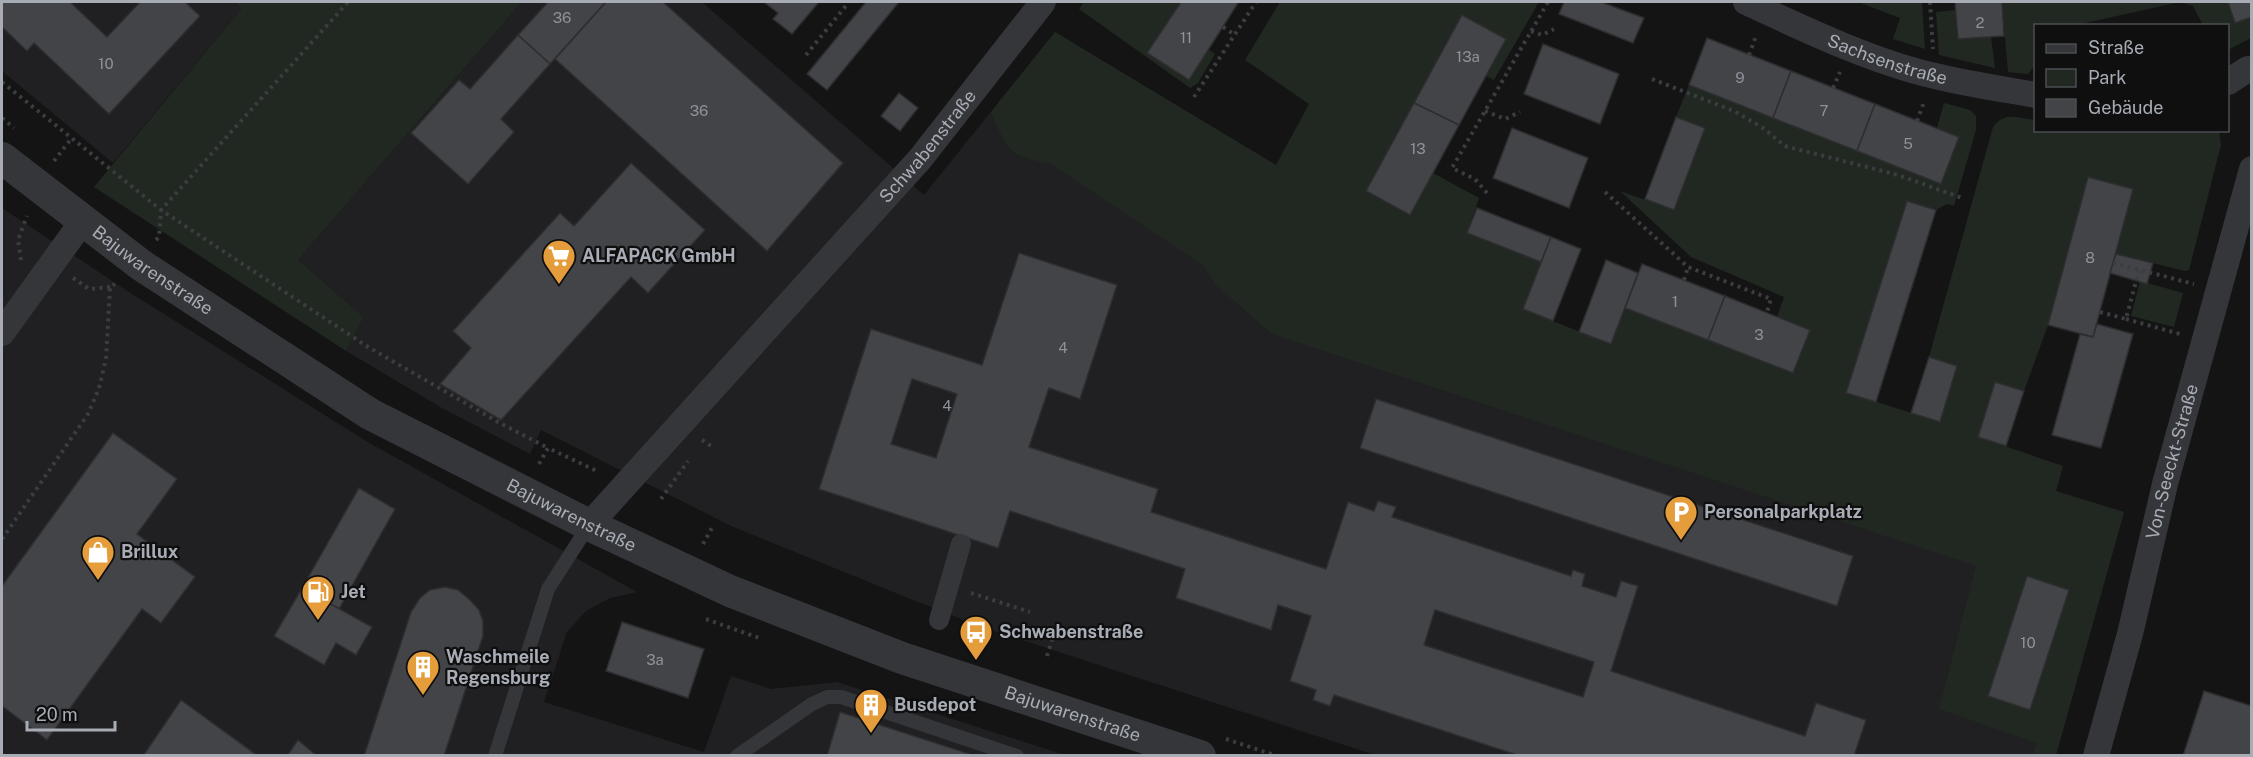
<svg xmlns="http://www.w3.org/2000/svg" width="2253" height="757" viewBox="0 0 2253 757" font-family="'Public Sans',sans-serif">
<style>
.built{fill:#202022}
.green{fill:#202821}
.building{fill:#434448;stroke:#2e2e31;stroke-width:1.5;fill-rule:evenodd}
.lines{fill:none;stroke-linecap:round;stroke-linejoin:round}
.path{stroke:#3b3d41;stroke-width:4;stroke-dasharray:3 4.5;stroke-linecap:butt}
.service{stroke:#35363a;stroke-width:14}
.pedestrian{stroke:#35363a;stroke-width:20}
.minor{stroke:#35363a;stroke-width:26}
.tertiary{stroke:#35363a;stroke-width:32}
.labels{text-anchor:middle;stroke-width:4.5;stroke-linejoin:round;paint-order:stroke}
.number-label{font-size:15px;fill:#8e929a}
.street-label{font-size:18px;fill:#a7acb5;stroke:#0f0f10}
.poi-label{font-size:18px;font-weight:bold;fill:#a7acb5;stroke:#0f0f10;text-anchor:start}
</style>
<rect width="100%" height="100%" fill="#141415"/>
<g class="built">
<path d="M2 2H236L241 9 113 163 2 71Z"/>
<path d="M522 2H702L924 195 1055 32 1561 343 2124 512 2056 755H1375L982 627 908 598 731 526 541 430 530 454 442 408 346 351 364 317 298 260Z"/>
<path d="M2 208 129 292 366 441 637 592 610 598 586 611 567 632 544 702 704 752 731 676 771 689 837 682 1065 755H976L841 712 827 755H2Z"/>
</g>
<g class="green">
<path d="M236 2H522L298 260 364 317 346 351 94 187 241 9Z"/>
<path d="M1084 2H1181L1147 53 1208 49 1215 54 1198 83 1190 88 1079 9Z"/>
<path d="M1280 2H1539L1494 80 1486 76 1506 39 1462 15 1366 191 1410 215 1433 173 1479 198 1467 233 1541 262 1523 309 1610 344 1625 308 1793 373 1810 330 1777 317 1784 297 1691 257 1620 191 1674 210 1705 129 1676 117 1689 85 1940 184 1959 138 1937 128 1944 103 1970 110 1976 116V130L1954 206 1947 204 1936 210 1907 201 1846 392 1939 422 1957 367 1929 357 1993 127C2004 111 2019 118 2035 120L2036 130 2219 131 2221 145 2189 270 2185 271 2116 254 2133 189 2088 178 2048 325 2024 391 1995 382 1978 437 2063 466 2056 491 2124 512 2056 755H2033L2037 743 1939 709 1976 566 1272 334 1216 285 1203 265 1051 164C1009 157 1007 149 991 112L1055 32 1276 165 1309 104 1245 60Z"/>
<path d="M1858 2H1922L1925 49 1893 39 1900 18Z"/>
<path d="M2002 2H2228L2235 22 2251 17V38L2228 50V26L2203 25 2193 6 2180 2 2076 25 2036 26V58L2034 66 2028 74 2008 72Z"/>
<path d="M1956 10 1991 37 1995 68 1939 55 1936 12Z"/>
<path d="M2140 281 2183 293 2174 327 2131 316Z"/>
</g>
<g class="building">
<path d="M2 2H73L71 3 107 37 140 2H185L200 16 109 114 34 43 27 51 2 27Z"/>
<path d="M548 2H606L550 64 518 35Z"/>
<path d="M606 2H663L843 163 767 251 555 59Z"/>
<path d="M764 2H819L792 34 773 19 778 13Z"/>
<path d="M866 2H899L827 90 807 74Z"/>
<path d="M1181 2H1236L1238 3 1189 80 1147 53Z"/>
<path d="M1564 2H1601L1644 18 1633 43 1559 14Z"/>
<path d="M1955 2H2002L2004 36 1958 39Z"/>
<path d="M2228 2H2252V17L2235 23Z"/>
<path d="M1462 15 1506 39 1459 125 1414 103Z"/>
<path d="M518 35 550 64 501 119 514 132 468 184 411 133 459 80 470 89Z"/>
<path d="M1707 38 1791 71 1773 118 1689 85Z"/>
<path d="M1543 44 1619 74 1600 124 1524 94Z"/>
<path d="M1791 71 1875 104 1857 151 1773 118Z"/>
<path d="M899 93 918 108 900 131 881 116Z"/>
<path d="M1414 103 1459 125 1410 215 1366 191Z"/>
<path d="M1875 104 1959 137 1941 184 1857 151Z"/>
<path d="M1676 117 1705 128 1674 210 1645 199Z"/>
<path d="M1512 128 1588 158 1569 208 1493 178Z"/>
<path d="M631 163 705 230 648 293 631 277 501 420 440 384 471 348 453 331 560 213 574 226Z"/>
<path d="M2088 177 2133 189 2093 337 2048 325Z"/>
<path d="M1907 201 1936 210 1876 402 1846 393Z"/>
<path d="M1477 208 1551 237 1541 262 1467 233Z"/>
<path d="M1551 237 1581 249 1553 321 1523 309Z"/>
<path d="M1019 253 1117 285 1080 399 1049 388 1029 447 1158 489 1151 512 1326 569 1348 502 1374 511 1378 501 1396 507 1392 517 1571 576 1573 570 1585 574 1582 586 1616 597 1621 581 1638 586 1611 671 1805 736 1816 703 1866 720 1854 756H1520L1334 695 1330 706 1313 700 1316 690 1290 681 1311 616 1278 605 1271 630 1176 598 1185 569 1010 511 998 548 819 489 871 329 982 365ZM912 379 957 394 936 458 891 444ZM1435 610 1594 662 1583 697 1424 645Z"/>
<path d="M2116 254 2153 263 2147 284 2110 273Z"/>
<path d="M1606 260 1638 273 1611 344 1579 332Z"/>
<path d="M1642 264 1725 296 1708 340 1625 308Z"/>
<path d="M1725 296 1810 330 1793 373 1708 340Z"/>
<path d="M2097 324 2133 334 2101 448 2052 435 2080 334 2093 337Z"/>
<path d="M1929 357 1957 366 1940 422 1911 413Z"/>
<path d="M1995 382 2024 391 2006 446 1978 437Z"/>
<path d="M1376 399 1853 556 1837 606 1360 448Z"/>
<path d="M113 433 177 479 137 534 195 577 161 623 142 609 47 740 2 706V586Z"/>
<path d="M359 488 395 509 339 609 302 588Z"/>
<path d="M2027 576 2069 590 2030 710 1988 696Z"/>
<path d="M445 587 458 590 470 600 479 610 483 621V636L444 756H364L411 612 420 598 430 590Z"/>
<path d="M302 588 372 627 356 655 336 643 324 665 274 636Z"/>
<path d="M622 622 704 649 688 698 606 671Z"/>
<path d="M2204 691 2252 706V756H2183Z"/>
<path d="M181 700 258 756H143Z"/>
<path d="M840 712 976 756H827Z"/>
<path d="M298 740 317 756H287Z"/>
</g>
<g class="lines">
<g class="path">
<path d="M1930 2 1933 49"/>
<path d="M1223 27 1235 35"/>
<path d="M1531 31 1542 35 1554 29"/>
<path d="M806 55 849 2"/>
<path d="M1749 55 1756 36"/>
<path d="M1652 79 1734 111 1763 128 1785 146 1898 175 1962 198"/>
<path d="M2 82 161 210 368 347 498 422 548 448"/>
<path d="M1833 88 1840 72"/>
<path d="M1194 97 1256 2"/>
<path d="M1485 111 1505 119 1520 112"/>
<path d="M2 118 14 128"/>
<path d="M1917 121 1924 102"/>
<path d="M54 161 71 139"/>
<path d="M1605 192 1688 267 1771 299 1767 312"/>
<path d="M1487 193 1475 179 1452 168 1548 2"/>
<path d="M156 240 159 237 161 210 348 2"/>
<path d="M21 260 18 240 27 216"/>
<path d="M2113 263 2194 284"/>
<path d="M73 278 89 289 110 287"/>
<path d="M1684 280 1688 267"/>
<path d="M2100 312 2126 319 2139 270"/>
<path d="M2126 319 2180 334"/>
<path d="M702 440 714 448"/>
<path d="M539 464 548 448 599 472"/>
<path d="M661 499 688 461"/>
<path d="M2 539 88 414 99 388 106 359 110 287 115 284"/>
<path d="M703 544 713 526"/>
<path d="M971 593 1030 612"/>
<path d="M706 619 759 638"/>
<path d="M979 651 983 635"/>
<path d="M1047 656 1058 621"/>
<path d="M1226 739 1277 756"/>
</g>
<g class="service">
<path d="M495 756 548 589 589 525"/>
<path d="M737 756 812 704 827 697H841L1017 756"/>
</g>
<path class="pedestrian" d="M939 620 961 544"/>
<g class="minor">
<path id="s1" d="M1746 2C1804 29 1873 62 1935 76 1968 84 2002 89 2036 95"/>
<path d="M2228 82 2248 69"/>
<path d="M2 333 82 222"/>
<path id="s2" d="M589 525 920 159 1043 2"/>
<path id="s3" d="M2096 756 2130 634 2165 484 2252 169"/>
</g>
<path class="tertiary" id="s4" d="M2 158 141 265 370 414 589 525 730 591 902 658 1200 756"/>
</g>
<defs>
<symbol id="supermarket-pin" viewBox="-11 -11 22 30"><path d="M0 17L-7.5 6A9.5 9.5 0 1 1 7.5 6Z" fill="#e59d3c" stroke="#0f0f10"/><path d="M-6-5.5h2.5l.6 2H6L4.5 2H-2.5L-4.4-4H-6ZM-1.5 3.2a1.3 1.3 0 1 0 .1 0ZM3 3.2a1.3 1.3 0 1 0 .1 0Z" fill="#fff"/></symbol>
<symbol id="parking-pin" viewBox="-11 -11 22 30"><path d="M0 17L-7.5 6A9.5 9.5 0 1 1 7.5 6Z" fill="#e59d3c" stroke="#0f0f10"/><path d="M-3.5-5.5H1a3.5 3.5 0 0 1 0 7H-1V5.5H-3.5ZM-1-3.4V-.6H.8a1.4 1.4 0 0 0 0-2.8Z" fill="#fff"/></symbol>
<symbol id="shop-pin" viewBox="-11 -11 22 30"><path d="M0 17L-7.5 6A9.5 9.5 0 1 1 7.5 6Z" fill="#e59d3c" stroke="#0f0f10"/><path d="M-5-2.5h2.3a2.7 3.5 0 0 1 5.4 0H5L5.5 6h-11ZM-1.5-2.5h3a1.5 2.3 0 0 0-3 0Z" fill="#fff"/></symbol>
<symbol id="fuel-pin" viewBox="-11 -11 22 30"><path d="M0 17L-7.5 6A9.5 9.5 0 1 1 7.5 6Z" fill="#e59d3c" stroke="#0f0f10"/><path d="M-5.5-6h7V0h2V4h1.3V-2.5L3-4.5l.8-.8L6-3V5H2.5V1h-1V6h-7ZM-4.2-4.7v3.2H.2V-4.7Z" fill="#fff"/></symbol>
<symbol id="bus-pin" viewBox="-11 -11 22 30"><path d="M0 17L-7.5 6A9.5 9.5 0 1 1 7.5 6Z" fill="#e59d3c" stroke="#0f0f10"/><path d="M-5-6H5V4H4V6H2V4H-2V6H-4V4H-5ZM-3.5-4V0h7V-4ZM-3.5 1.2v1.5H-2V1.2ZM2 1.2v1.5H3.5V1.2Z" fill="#fff"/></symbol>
<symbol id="building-pin" viewBox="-11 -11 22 30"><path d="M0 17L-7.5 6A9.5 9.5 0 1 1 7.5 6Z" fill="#e59d3c" stroke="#0f0f10"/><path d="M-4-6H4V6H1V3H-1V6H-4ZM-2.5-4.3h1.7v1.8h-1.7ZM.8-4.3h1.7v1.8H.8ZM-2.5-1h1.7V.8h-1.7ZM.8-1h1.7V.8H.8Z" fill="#fff"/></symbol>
</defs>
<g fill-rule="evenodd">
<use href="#supermarket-pin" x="540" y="237" width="38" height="52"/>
<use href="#parking-pin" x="1662" y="493" width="38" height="52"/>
<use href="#shop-pin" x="79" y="533" width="38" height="52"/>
<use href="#fuel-pin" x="299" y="573" width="38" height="52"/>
<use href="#bus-pin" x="957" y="613" width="38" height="52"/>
<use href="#building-pin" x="404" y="648" width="38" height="52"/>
<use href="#building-pin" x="852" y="686" width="38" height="52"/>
</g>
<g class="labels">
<g class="number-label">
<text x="562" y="23">36</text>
<text x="1980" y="28">2</text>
<text x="1186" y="43">11</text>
<text x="1468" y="62">13a</text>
<text x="106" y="69">10</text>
<text x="1740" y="83">9</text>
<text x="699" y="116">36</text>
<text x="1824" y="116">7</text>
<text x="1908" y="149">5</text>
<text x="1418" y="154">13</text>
<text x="2090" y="263">8</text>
<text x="1675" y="307">1</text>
<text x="1759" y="340">3</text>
<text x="1063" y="353">4</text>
<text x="947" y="411">4</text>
<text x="2028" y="648">10</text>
<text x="655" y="665">3a</text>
</g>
<g class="street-label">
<text dy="6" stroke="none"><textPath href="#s1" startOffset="153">Sachsenstraße</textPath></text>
<text dy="6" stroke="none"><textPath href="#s2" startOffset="508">Schwabenstraße</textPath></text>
<text dy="6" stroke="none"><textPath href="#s4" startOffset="188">Bajuwarenstraße</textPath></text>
<text dy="6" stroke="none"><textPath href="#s3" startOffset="304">Von-Seeckt-Straße</textPath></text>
<text dy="6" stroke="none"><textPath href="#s4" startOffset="674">Bajuwarenstraße</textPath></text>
<text dy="6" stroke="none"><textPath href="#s4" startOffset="1214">Bajuwarenstraße</textPath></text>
</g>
<g class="poi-label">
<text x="582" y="262">ALFAPACK GmbH</text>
<text x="1704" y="518">Personalparkplatz</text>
<text x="121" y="558">Brillux</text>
<text x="341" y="598">Jet</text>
<text x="999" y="638">Schwabenstraße</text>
<text x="446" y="663">Waschmeile<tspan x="446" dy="21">Regensburg</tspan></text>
<text x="894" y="711">Busdepot</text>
</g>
</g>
<rect width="2253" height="757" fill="none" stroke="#a7acb5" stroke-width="6"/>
<rect x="2034" y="24" width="195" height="108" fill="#0f0f10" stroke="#4c4e52" stroke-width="1.5"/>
<rect x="2046" y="44" width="30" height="9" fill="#35363a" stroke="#4c4e52" stroke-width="1.5"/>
<text x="2088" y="54" font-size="18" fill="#a7acb5">Straße</text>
<rect x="2046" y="69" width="30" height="18" fill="#202821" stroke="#4c4e52" stroke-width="1.5"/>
<text x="2088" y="84" font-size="18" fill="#a7acb5">Park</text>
<rect x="2046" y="99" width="30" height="18" fill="#434448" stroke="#4c4e52" stroke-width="1.5"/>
<text x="2088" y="114" font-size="18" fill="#a7acb5">Gebäude</text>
<path d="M27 721v9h88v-9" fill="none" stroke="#a7acb5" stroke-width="3"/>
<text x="36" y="721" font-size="18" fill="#a7acb5" stroke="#0f0f10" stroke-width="4.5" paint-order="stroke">20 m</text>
</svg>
